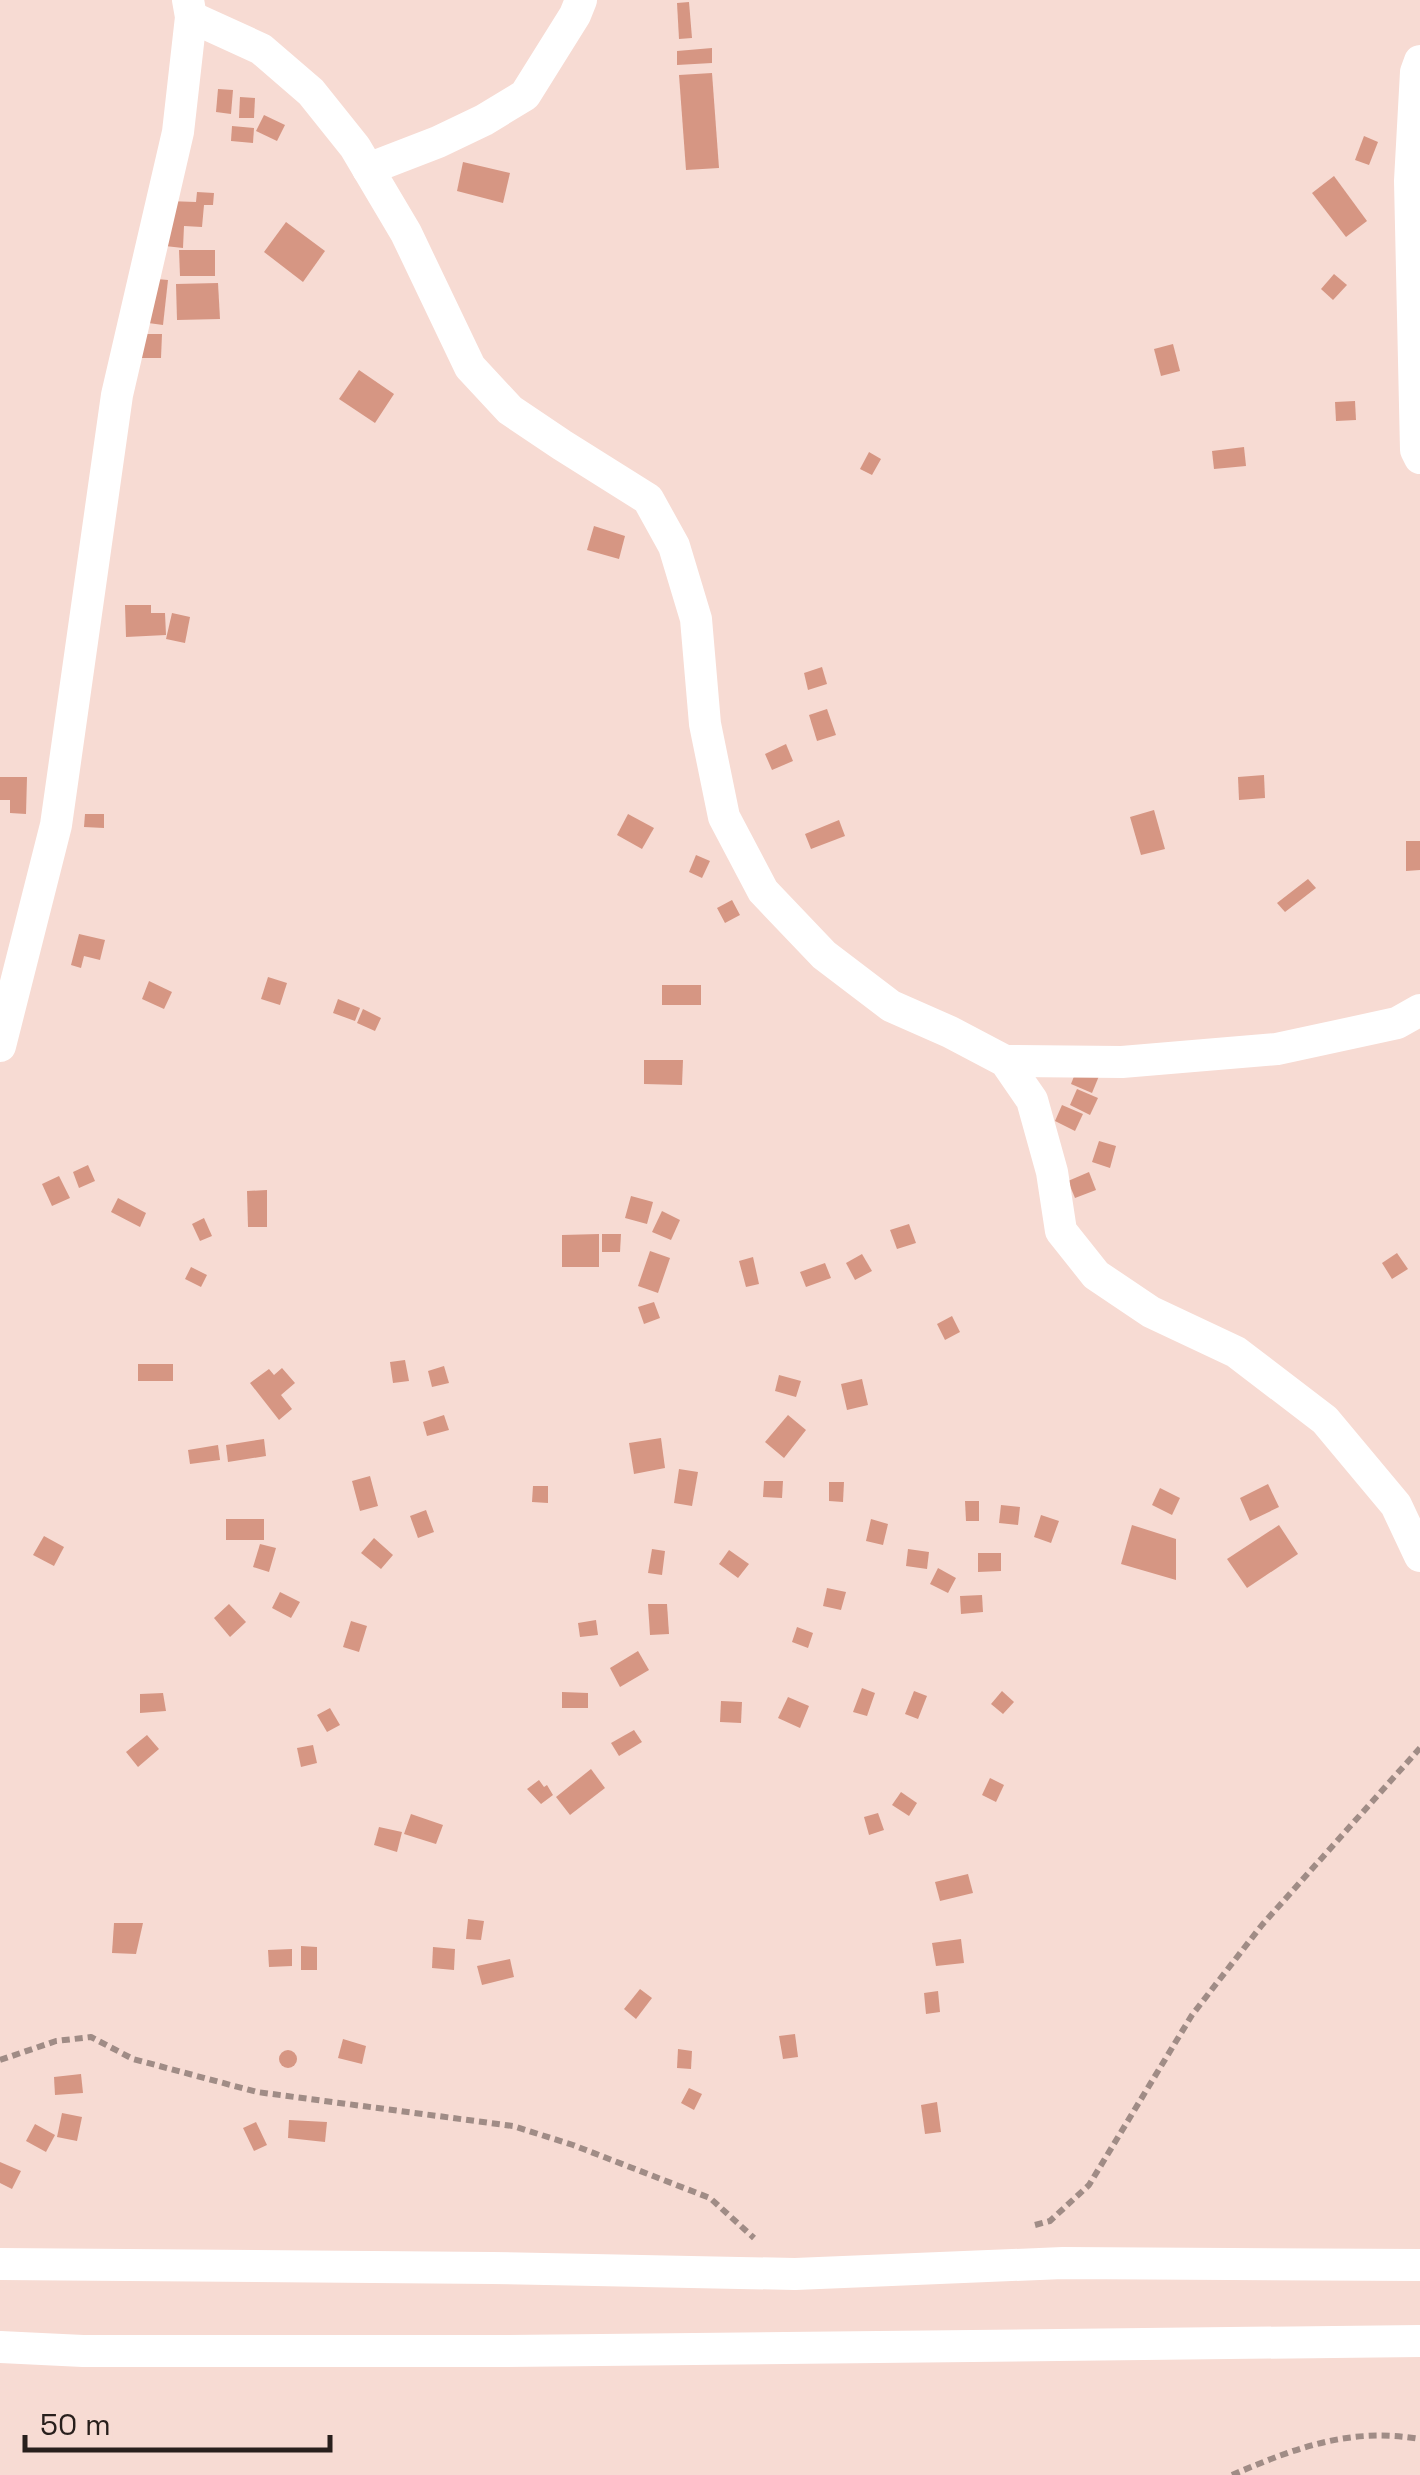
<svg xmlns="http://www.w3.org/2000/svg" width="1420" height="2475" viewBox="0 0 1420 2475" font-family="'Space Grotesk',sans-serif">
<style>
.building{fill:#d69683}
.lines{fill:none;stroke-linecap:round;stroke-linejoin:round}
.path{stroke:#a08c86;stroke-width:6;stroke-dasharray:8 5;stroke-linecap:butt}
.minor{stroke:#fff;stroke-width:32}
</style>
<rect width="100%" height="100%" fill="#f7dbd3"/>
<g class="building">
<path d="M689 2 692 38 679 39 677 3Z"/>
<path d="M712 48V63L677 65V51Z"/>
<path d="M712 73 719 168 686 170 679 75Z"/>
<path d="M218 89 233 90 231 114 216 112Z"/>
<path d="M240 97 255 98 254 118H239Z"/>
<path d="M264 115 285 125 277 141 256 131Z"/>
<path d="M232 126 254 128 253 143 231 141Z"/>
<path d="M1364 136 1378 142 1369 165 1355 160Z"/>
<path d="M463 162 510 173 503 203 457 191Z"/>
<path d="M1334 176 1367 221 1346 237 1312 193Z"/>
<path d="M197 192 214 193 213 205H204L202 227 184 226 183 248 165 246 168 201 196 202Z"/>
<path d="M286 222 325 251 303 282 264 252Z"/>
<path d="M179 250H215V276H180Z"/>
<path d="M1334 274 1347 285 1333 300 1321 289Z"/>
<path d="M146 278 168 280 163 325 141 322Z"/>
<path d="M218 283 220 319 177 320 176 284Z"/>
<path d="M140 334H162L161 358H140Z"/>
<path d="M1173 344 1180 371 1161 376 1154 349Z"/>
<path d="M359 370 394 394 375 423 339 399Z"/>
<path d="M1355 401 1356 420 1336 421 1335 402Z"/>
<path d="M1244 447 1246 466 1214 469 1212 451Z"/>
<path d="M869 452 881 459 872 475 860 469Z"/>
<path d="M594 526 625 536 619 559 587 550Z"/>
<path d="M125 605H151V613H165L166 635 126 637Z"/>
<path d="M172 613 190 617 185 643 166 639Z"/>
<path d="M822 667 827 684 808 690 804 673Z"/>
<path d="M827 709 836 735 817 741 809 715Z"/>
<path d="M786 744 793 761 772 770 765 754Z"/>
<path d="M1264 775 1265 798 1239 800 1238 777Z"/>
<path d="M0 777H27L26 814 10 813V800H0Z"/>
<path d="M1154 810 1165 849 1141 855 1130 817Z"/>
<path d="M85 814H104V828L84 827Z"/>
<path d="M628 814 654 828 642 849 617 835Z"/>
<path d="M839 820 845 836 811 849 805 834Z"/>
<path d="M1406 841H1420V870L1406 871Z"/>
<path d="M696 855 710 861 702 878 689 872Z"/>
<path d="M1308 879 1316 888 1285 912 1277 903Z"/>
<path d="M732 900 740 915 725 923 717 908Z"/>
<path d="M79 934 105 940 100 960 84 956 81 968 71 965Z"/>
<path d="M268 977 287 983 280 1005 261 999Z"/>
<path d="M149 981 172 992 164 1009 142 999Z"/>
<rect x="662" y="985" width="39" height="20"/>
<path d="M338 999 360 1008 355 1021 333 1013Z"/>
<path d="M363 1009 381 1018 375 1031 357 1023Z"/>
<path d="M644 1060H683L682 1085 644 1084Z"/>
<path d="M1078 1066 1099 1076 1092 1093 1071 1084Z"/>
<path d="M1077 1089 1098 1098 1090 1115 1070 1105Z"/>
<path d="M1062 1105 1083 1114 1075 1131 1055 1121Z"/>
<path d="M1099 1141 1116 1146 1110 1168 1092 1162Z"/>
<path d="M88 1165 95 1181 79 1188 73 1172Z"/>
<path d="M1089 1172 1096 1190 1075 1198 1068 1181Z"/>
<path d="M59 1176 70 1198 52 1206 42 1184Z"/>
<path d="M267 1190V1227H248L247 1191Z"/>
<path d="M631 1196 653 1202 647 1224 625 1218Z"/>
<path d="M118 1198 146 1213 140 1227 111 1212Z"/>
<path d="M662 1211 680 1220 671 1240 652 1232Z"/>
<path d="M204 1218 212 1236 200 1241 192 1224Z"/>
<path d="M909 1224 916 1243 897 1249 890 1230Z"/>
<path d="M599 1234V1267H562V1235Z"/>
<path d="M602 1234H621L620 1252H602Z"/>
<path d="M650 1251 670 1258 658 1293 638 1286Z"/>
<path d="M1397 1253 1408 1269 1392 1279 1382 1263Z"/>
<path d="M862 1254 872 1271 855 1280 846 1263Z"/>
<path d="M753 1257 759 1284 746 1287 739 1261Z"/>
<path d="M825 1263 831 1278 806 1287 800 1272Z"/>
<path d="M191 1267 207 1275 201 1287 185 1279Z"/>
<path d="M654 1302 660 1318 644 1324 638 1307Z"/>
<path d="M952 1316 960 1332 945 1340 937 1324Z"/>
<path d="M405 1360 409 1381 393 1383 390 1362Z"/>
<rect x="138" y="1364" width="35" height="17"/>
<path d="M444 1366 449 1383 432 1387 428 1371Z"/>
<path d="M282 1368 295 1383 281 1395 292 1409 279 1420 250 1383 269 1369 274 1375Z"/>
<path d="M779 1375 801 1381 796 1397 775 1391Z"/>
<path d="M862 1379 868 1405 847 1410 841 1384Z"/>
<path d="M444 1415 449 1430 427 1436 423 1422Z"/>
<path d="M788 1415 806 1430 784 1458 765 1442Z"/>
<path d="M661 1438 665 1468 634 1474 629 1443Z"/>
<path d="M264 1439 266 1456 228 1462 226 1445Z"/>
<path d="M218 1445 220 1460 190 1464 188 1450Z"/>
<path d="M679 1469 698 1472 692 1506 674 1503Z"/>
<path d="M370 1476 378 1506 360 1511 352 1481Z"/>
<path d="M764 1481H783L782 1498 763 1497Z"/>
<path d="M829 1482H844L843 1502 829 1501Z"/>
<path d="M1268 1484 1279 1507 1250 1521 1240 1498Z"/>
<path d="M533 1486H548V1503L532 1502Z"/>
<path d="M1160 1488 1180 1498 1172 1515 1152 1505Z"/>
<path d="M965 1501H979V1521H966Z"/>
<path d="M1001 1505 1020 1507 1018 1525 999 1523Z"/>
<path d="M426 1510 434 1532 418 1538 410 1516Z"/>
<path d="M1041 1515 1059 1521 1051 1543 1034 1537Z"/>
<rect x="226" y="1519" width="38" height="21"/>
<path d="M871 1519 888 1524 883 1545 866 1541Z"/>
<path d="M1132 1525 1176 1539V1580L1121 1564Z"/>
<path d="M1279 1525 1298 1554 1247 1588 1227 1559Z"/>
<path d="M44 1536 64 1547 54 1566 33 1555Z"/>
<path d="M374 1538 393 1555 381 1569 361 1553Z"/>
<path d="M260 1544 276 1548 269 1572 253 1567Z"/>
<path d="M652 1549 665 1551 662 1575 648 1573Z"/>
<path d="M908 1549 929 1552 927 1569 906 1566Z"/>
<path d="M729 1550 749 1564 738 1578 719 1564Z"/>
<path d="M978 1553H1001V1571L978 1572Z"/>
<path d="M938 1568 956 1578 948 1593 930 1584Z"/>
<path d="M827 1588 846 1592 841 1610 823 1606Z"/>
<path d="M280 1592 300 1602 291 1618 272 1608Z"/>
<path d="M982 1595 983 1612 961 1614 960 1596Z"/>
<path d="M229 1604 246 1622 230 1637 214 1618Z"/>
<path d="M648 1604H667L669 1634 650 1635Z"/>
<path d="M596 1620 598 1635 580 1637 578 1623Z"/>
<path d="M351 1621 367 1626 359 1652 343 1647Z"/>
<path d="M797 1627 813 1633 808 1648 792 1642Z"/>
<path d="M638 1651 649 1670 620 1687 610 1668Z"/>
<path d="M862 1688 875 1693 867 1716 853 1712Z"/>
<path d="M914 1691 927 1696 918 1719 905 1714Z"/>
<path d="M1002 1691 1014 1702 1003 1714 991 1704Z"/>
<path d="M562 1692 588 1693V1708H562Z"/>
<path d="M163 1693 166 1711 140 1713V1694Z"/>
<path d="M788 1697 809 1706 800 1728 778 1718Z"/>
<path d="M721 1701 742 1702 741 1723 720 1722Z"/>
<path d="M330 1708 340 1725 327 1732 317 1715Z"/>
<path d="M634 1730 642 1742 619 1756 611 1743Z"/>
<path d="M147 1735 159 1749 138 1767 126 1752Z"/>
<path d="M313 1745 317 1763 301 1767 297 1748Z"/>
<path d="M591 1769 605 1788 570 1815 556 1797Z"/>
<path d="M990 1778 1004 1785 996 1802 982 1795Z"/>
<path d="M539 1780 544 1787 547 1785 553 1795 541 1804 527 1789Z"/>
<path d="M901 1792 917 1803 909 1816 892 1805Z"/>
<path d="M878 1813 884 1830 869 1835 864 1817Z"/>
<path d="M411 1814 443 1825 436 1844 404 1834Z"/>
<path d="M379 1827 402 1832 397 1852 374 1845Z"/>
<path d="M968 1874 973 1893 940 1901 935 1882Z"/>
<path d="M468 1919 484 1921 481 1940 466 1939Z"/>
<path d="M114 1923H143L136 1954 112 1953Z"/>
<path d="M961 1939 964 1963 936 1966 932 1943Z"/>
<path d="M301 1946 317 1947V1970H301Z"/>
<path d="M433 1947 455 1949 454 1970 432 1968Z"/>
<path d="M292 1949V1966L269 1967 268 1950Z"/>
<path d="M510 1959 514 1977 482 1985 477 1966Z"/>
<path d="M640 1989 652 1998 636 2019 624 2009Z"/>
<path d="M938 1991 940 2012 926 2014 924 1993Z"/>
<path d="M795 2034 798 2057 783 2059 779 2036Z"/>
<path d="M343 2039 366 2046 362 2064 338 2058Z"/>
<path d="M678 2049 692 2051 691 2069 677 2068Z"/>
<circle cx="288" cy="2059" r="9"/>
<path d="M81 2074 83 2093 55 2095 54 2077Z"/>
<path d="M689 2088 702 2094 694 2110 681 2103Z"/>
<path d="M937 2102 941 2132 925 2134 921 2105Z"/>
<path d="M62 2113 82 2117 77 2141 57 2137Z"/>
<path d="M289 2120 327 2122 325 2142 288 2138Z"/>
<path d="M256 2122 267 2145 254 2151 243 2128Z"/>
<path d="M35 2124 55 2135 46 2152 26 2141Z"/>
<path d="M0 2162 21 2171 12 2189 0 2183Z"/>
</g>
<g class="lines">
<g class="path">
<path d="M0 2060 56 2041 91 2037 133 2059 257 2092 513 2126 573 2145 710 2198 754 2238"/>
<path d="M1035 2225 1050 2221 1089 2185 1192 2015 1262 1925 1420 1748"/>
<path d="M1232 2475C1295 2448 1350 2427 1420 2439"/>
</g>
<g class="minor">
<path d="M191 17 261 49 311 92 355 147 406 233 470 367 510 410 562 445 648 499 674 546 696 619 705 724 724 817 763 891 824 955 891 1006 950 1032 1005 1061 1032 1100 1052 1172 1061 1231 1096 1275 1151 1312 1236 1352 1325 1420 1396 1505 1420 1556"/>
<path d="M1420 61 1416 72 1410 181 1416 450 1420 458"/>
<path d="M368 169 438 142 484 120 525 95 575 15 581 0"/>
<path d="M0 1046 56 825 117 395 178 132 191 17 188 0"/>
<path d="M1005 1061 1122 1062 1277 1049 1397 1023 1420 1010"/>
<path d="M0 2264 492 2268 795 2274 1063 2263 1420 2265"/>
<path d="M0 2347 83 2351H504L1420 2341"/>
</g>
</g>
<path d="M25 2435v15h305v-15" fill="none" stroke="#281f1c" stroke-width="5"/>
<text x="40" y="2435" font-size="30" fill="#281f1c" stroke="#f7dbd3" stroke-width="8" paint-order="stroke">50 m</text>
</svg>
